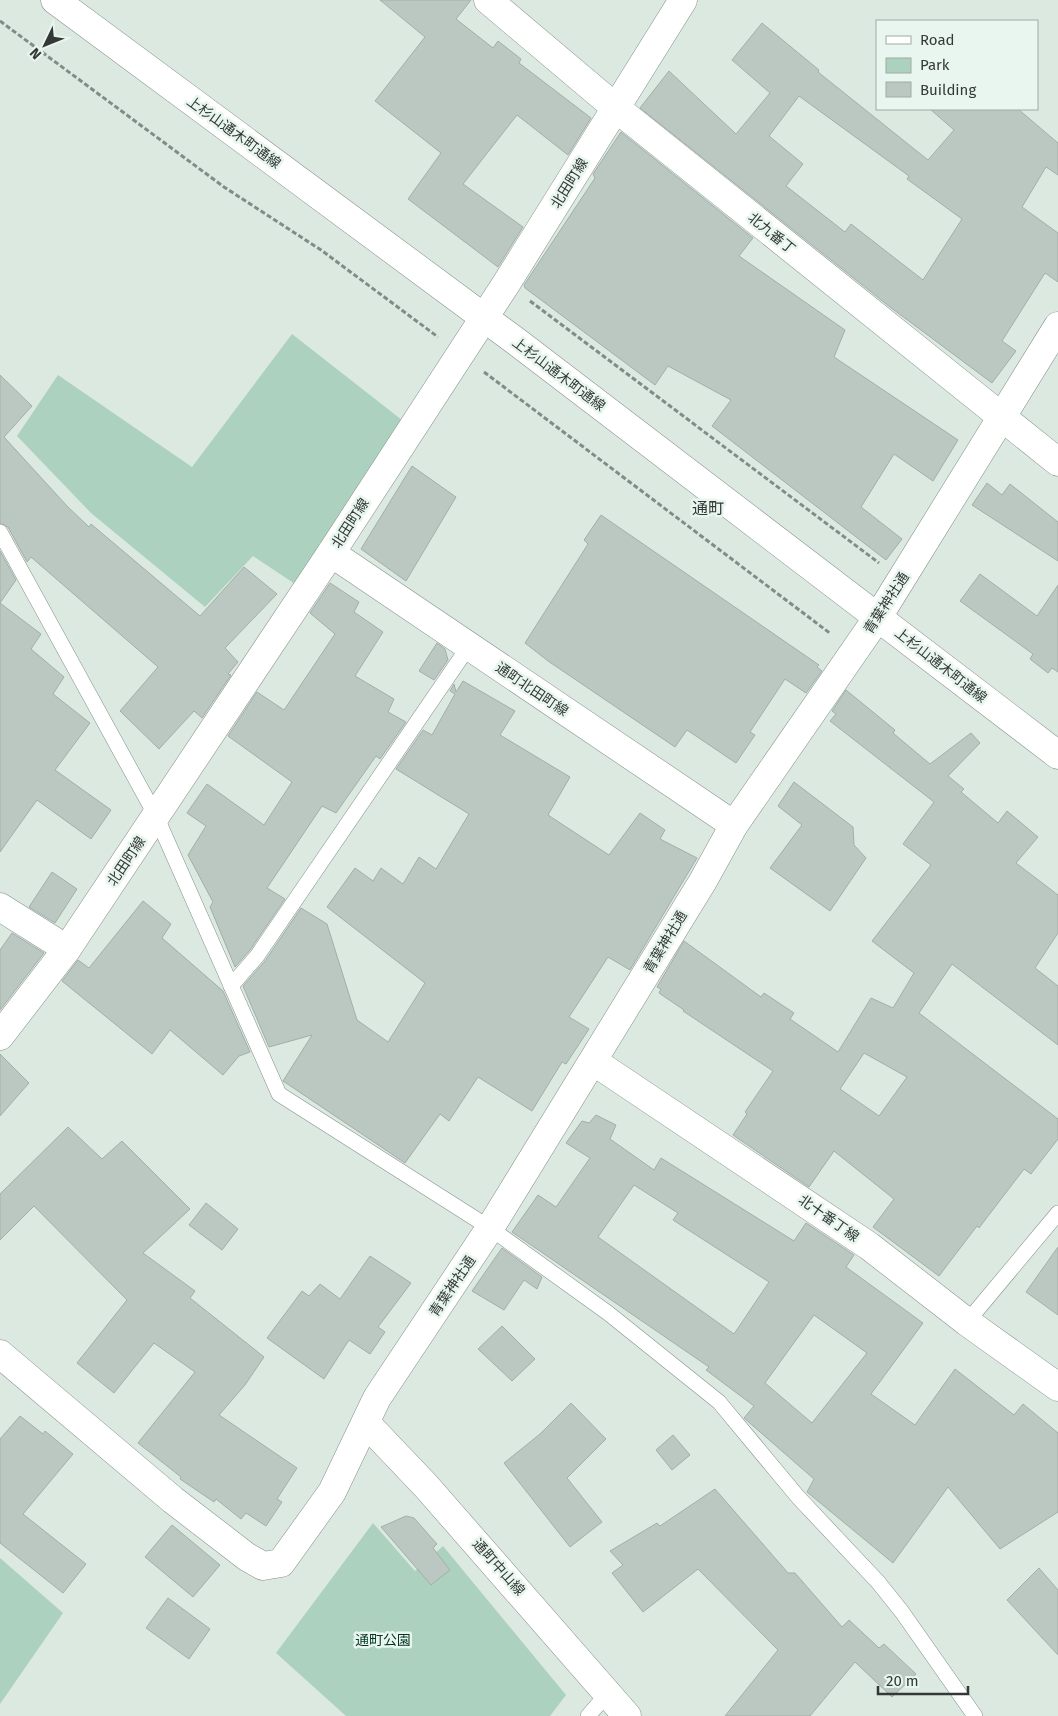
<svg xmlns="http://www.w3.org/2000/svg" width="1058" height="1716" viewBox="0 0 1058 1716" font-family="'Fira Sans','Noto Sans JP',sans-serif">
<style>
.green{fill:#add1bf}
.building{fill:#bbc8c1;stroke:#a2afa8;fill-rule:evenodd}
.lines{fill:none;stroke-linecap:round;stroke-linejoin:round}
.service-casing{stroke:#85918b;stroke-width:16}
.minor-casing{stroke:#85918b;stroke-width:29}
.tertiary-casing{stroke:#85918b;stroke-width:29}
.path{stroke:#828b87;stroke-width:3;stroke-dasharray:5 2.5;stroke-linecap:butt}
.service{stroke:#fff;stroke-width:15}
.minor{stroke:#fff;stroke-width:28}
.tertiary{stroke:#fff;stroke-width:28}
.labels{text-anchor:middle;stroke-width:5;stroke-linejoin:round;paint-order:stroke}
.street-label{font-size:14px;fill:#343937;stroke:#e8f6ef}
.park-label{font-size:14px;fill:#043423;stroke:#e8f6ef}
.quarter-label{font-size:16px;fill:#343937;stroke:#e8f6ef}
</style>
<rect width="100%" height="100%" fill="#dbe9e1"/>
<g class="green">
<path d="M292 334 407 424 301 588 253 556 205 607 91 513 17 436 58 375 192 467Z"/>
<path d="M373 1523 415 1571 443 1546 566 1695 550 1716H346L276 1653Z"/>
<path d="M0 1558 63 1613 0 1704Z"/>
</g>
<g class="building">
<path d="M380 0H471L456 19 493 48 498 41 521 59 519 63 591 118 568 155 517 115 463 184 523 227 498 267 408 199 441 153 375 101 425 37Z"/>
<path d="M762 23 819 70 818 72 928 160 954 130 930 109H1018L1058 143V175L1046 167 1022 207 1058 233V282L1045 273 1002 341 1016 351 992 383 890 307 640 108 669 71 736 134 770 93 732 60ZM799 96 909 176 907 179 962 219 923 280 851 224 845 232 786 186 803 164 769 136Z"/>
<path d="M621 132 753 238 739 256 845 330 834 357 958 440 933 481 894 454 861 507 902 539 886 560 712 426 731 400 668 366 655 385 525 288 524 285 595 178 593 174Z"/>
<path d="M0 375 32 406 4 437 67 506 89 527 91 524 200 616 244 567 277 594 225 648 238 662 228 674 231 675 202 718 194 711 159 749 120 711 158 667 31 557 27 562 8 527 0 523Z"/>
<path d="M412 466 456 497 406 581 361 549Z"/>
<path d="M987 483 1002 495 1010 484 1058 522V561L972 505Z"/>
<path d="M601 515 819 665 817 667 822 671 806 693 785 679 750 732 755 735 736 763 687 730 675 747 548 661 525 643 588 544 584 540Z"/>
<path d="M0 551 16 580 0 603 41 634 31 649 64 677 53 694 90 723 55 770 111 810 91 839 37 800 0 852Z"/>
<path d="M980 574 1037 616 1058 585V672L1052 668 1048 673 1030 659 1033 654 960 601Z"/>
<path d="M330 583 359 602 354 612 383 632 355 676 394 699 388 712 406 722 380 759 376 756 336 813 322 806 267 888 285 899 250 950 235 967 210 907 213 902 188 855 206 826 187 813 207 784 264 825 292 782 228 736 257 692 284 710 335 634 310 613Z"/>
<path d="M437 643 445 649 448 660 434 680 419 671Z"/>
<path d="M463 681 515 711 500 735 570 777 548 815 609 855 640 813 665 830 660 839 697 858 630 970 608 957 569 1017 589 1029 566 1064 562 1062 532 1111 478 1077 449 1121 440 1114 405 1163 283 1081 312 1035 269 1047 243 986 265 961 301 908 327 924 357 1020 388 1042 425 983 327 907 355 868 373 881 381 868 403 884 419 857 436 869 469 814 396 769 423 730 432 735 455 694 450 691 454 684 456 692Z"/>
<path d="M846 690 895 730 893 733 930 764 971 733 980 743 948 776 964 789 961 792 998 823 1007 811 1038 837 1016 863 1058 895V933L1035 968 1058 986V1045L952 964 919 1013 1058 1119V1139L1031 1174 1024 1169 979 1228 977 1226 939 1276 873 1227 894 1199 834 1151 809 1187 733 1135 747 1114 745 1112 773 1071 683 1011 684 1010 659 993 661 989 657 987 684 941 761 997 764 993 794 1013 790 1019 838 1052 871 998 893 1008 914 973 872 941 931 865 903 844 934 802 830 721 836 714 832 711ZM864 1053 907 1077 879 1116 840 1089Z"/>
<path d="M794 782 853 827 854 845 866 858 830 911 770 868 802 825 778 806Z"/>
<path d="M52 872 77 889 55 923 29 907Z"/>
<path d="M143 901 171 924 162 938 223 991 250 1052 239 1056 223 1075 170 1030 152 1054 62 981 78 960 89 968Z"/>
<path d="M12 933 44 953 0 1010V950Z"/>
<path d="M0 1054 29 1083 0 1116Z"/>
<path d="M596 1115 616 1125 610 1139 654 1170 661 1158 794 1241 806 1223 854 1255 846 1267 923 1323 871 1394 915 1425 955 1369 1014 1415 1023 1404 1058 1433V1512L1000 1549 948 1487 893 1563 807 1492 814 1479 744 1418 754 1406 706 1370 709 1367 512 1232 538 1195 556 1207 590 1158 566 1143 582 1121 589 1123ZM634 1185 678 1213 673 1220 769 1282 734 1334 598 1237ZM814 1315 867 1353 812 1423 765 1383Z"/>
<path d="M68 1127 102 1159 122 1141 190 1209 143 1253 195 1291 190 1298 264 1357 245 1385 219 1415 297 1468 277 1499 282 1502 266 1526 246 1513 241 1519 216 1499 214 1502 180 1479 181 1477 138 1443 195 1372 154 1343 114 1393 77 1363 127 1300 34 1206 0 1240V1194Z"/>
<path d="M206 1203 238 1229 222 1250 189 1225Z"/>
<path d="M1058 1247V1315L1026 1292Z"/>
<path d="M502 1248 542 1277 537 1289 524 1280 504 1310 472 1291Z"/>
<path d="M370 1256 411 1283 378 1327 385 1332 370 1354 349 1340 324 1379 267 1338 302 1291 309 1296 320 1284 340 1299Z"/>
<path d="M502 1326 535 1359 512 1381 478 1349Z"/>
<path d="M571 1403 606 1439 567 1478 602 1522 570 1547 504 1463 540 1434Z"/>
<path d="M20 1416 43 1434 45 1431 73 1454 23 1514 86 1564 63 1593 0 1543V1439Z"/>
<path d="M673 1435 690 1455 672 1470 656 1450Z"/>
<path d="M715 1489 788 1573H795L842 1627 849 1620 879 1648 884 1644 916 1674 892 1697 855 1662 810 1716H725L778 1650 698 1569 643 1612 612 1573 623 1565 610 1551 657 1523 660 1526Z"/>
<path d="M406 1516 414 1518 437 1544 433 1548 450 1570 431 1585 381 1527Z"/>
<path d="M172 1525 220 1565 193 1597 145 1557Z"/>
<path d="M1039 1568 1058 1590V1655L1007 1600Z"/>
<path d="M168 1598 210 1629 189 1659 146 1628Z"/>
</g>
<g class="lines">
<defs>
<g id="service">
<path d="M0 532 156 816 279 1094 490 1228 608 1313 719 1402 798 1497 878 1582 902 1612 975 1716"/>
<path d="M231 986 257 956 469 646"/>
<path d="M967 1322 1058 1213"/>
<path d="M588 1716 608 1693"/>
</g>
<g id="minor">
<path d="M488 0 616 108 1058 462"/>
<path d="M331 553 734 825"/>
<path d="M0 907 67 949"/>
<path d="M0 1036 67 949 331 553 506 284 683 0"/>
<path d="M593 1061 869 1246 967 1322 1058 1387"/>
</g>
<g id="tertiary">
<path d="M55 0 517 342 1058 755"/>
<path d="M0 1354 173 1500 247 1557 263 1566 281 1563 332 1492 377 1398 490 1228 703 881 734 825 878 617 1058 326"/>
<path d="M366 1423 426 1486 627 1716"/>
</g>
</defs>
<use href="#service" class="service-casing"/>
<use href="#minor" class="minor-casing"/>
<use href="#tertiary" class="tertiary-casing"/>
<g class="path">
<path d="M0 21 224 187 321 250 438 337"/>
<path d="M530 301 879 563"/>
<path d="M484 372 831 634"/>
</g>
<use href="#service" class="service"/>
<use href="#minor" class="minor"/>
<use href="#tertiary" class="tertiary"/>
</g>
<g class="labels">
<g class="street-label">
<text transform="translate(234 132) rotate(36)" y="5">上杉山通木町通線</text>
<text transform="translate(569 183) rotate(-58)" y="5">北田町線</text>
<text transform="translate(772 233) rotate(39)" y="5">北九番丁</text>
<text transform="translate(559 374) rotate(37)" y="5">上杉山通木町通線</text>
<text transform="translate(350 523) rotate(-57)" y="5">北田町線</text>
<text transform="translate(886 603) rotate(-57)" y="5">青葉神社通</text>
<text transform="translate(941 665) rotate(38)" y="5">上杉山通木町通線</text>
<text transform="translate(532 689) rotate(34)" y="5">通町北田町線</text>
<text transform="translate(126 861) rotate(-56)" y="5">北田町線</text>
<text transform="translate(665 942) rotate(-59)" y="5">青葉神社通</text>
<text transform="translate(829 1218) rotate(35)" y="5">北十番丁線</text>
<text transform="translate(452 1286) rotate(-56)" y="5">青葉神社通</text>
<text transform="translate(499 1567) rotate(48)" y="5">通町中山線</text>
</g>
<g class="park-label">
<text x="383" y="1645">通町公園</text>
</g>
<g class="quarter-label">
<text x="708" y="514">通町</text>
</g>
</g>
<rect x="876" y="20" width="162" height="90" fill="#e8f6ef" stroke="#a0aaa5"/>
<rect x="886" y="36" width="25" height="8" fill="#ffffff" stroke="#a0aaa5"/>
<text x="920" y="45" font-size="15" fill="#343937">Road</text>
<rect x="886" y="58" width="25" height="15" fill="#add1bf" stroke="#a0aaa5"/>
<text x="920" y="70" font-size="15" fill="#343937">Park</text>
<rect x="886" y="82" width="25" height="15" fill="#bbc8c1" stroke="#a0aaa5"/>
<text x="920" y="95" font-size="15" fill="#343937">Building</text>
<g transform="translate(45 45) rotate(227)" stroke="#e8f6ef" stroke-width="4" paint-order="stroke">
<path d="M0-4L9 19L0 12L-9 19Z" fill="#343937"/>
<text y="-8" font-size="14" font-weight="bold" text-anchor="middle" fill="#343937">N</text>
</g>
<path d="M878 1686v8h90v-8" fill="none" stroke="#343937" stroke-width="2.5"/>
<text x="886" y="1686" font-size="15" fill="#343937" stroke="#e8f6ef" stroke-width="4" paint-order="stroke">20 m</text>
</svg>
